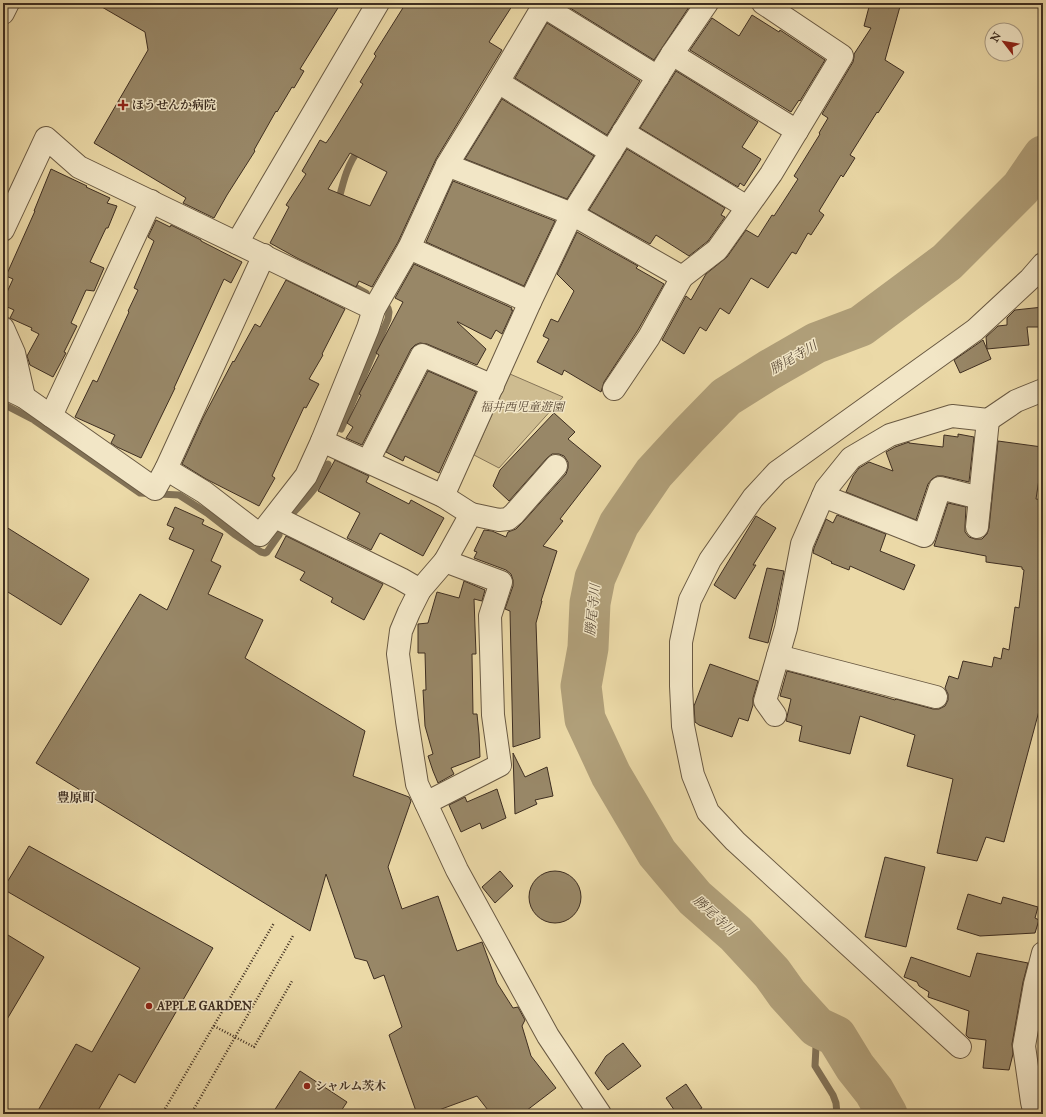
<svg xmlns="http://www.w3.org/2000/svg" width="1046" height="1117" viewBox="0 0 1046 1117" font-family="'IM FELL Great Primer','Noto Serif JP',serif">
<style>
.green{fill:#cebc90;stroke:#867558}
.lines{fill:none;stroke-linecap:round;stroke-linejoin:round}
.stream{stroke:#827256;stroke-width:7}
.river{stroke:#b09f79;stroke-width:41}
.building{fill:#988767;stroke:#3e2e21;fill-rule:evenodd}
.minor-casing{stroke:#695942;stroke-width:24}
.path{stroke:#3e2e21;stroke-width:2.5;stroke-dasharray:1 2;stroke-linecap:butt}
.minor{stroke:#f2e6c6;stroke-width:22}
.poi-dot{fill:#8f2418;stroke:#f2e6c6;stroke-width:1.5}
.labels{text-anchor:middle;stroke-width:3;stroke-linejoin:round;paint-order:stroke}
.poi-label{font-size:12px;font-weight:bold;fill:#3e2e21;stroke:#f2e6c6;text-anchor:start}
.park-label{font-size:12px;font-style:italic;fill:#5b4a37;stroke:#f2e6c6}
.water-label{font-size:13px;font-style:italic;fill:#5a4a37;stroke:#f2e6c6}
.neighbourhood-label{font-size:13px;font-weight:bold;fill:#3e2e21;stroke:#f2e6c6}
</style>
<rect width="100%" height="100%" fill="#ebd9a7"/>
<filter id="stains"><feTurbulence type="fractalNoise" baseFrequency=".005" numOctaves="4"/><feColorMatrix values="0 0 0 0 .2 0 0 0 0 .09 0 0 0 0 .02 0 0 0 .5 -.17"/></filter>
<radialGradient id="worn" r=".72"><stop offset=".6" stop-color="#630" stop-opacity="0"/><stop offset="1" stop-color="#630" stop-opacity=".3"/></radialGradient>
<path class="green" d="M510 374 563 397 499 468 474 455Z"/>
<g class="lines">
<g class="stream">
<path d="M338 203C343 183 347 164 360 148"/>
<path d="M337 277 366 293"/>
<path d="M3 404 34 420 140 493 179 495 207 513 234 534 261 552 265 553 267 552 279 535"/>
<path d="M341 429 388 319 389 312 388 308"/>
<path d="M293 513C307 498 321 484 328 464"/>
<path d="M817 1027 815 1066 833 1095 836 1103 837 1114"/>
</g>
<path class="river" d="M887 1114 874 1091 855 1067 836 1036 817 1027 787 994 772 973 736 934 695 898 657 853 611 775 585 719 581 686 588 648 590 603 595 578 619 524 654 473 688 436 726 397 769 370 816 343 861 326 947 262 1021 188 1043 156"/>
</g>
<g class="building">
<path d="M95 3H341L300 69 304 71 294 88 292 87 277 112 276 111 254 150 255 151 227 195 214 218 183 203 186 198 94 143 148 50 145 32Z"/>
<path d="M406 3H514L489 42 502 50 436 159 398 242 372 287 359 281 356 287 297 258 270 243 289 207 286 205 306 174 302 171 320 140 326 143 331 136 363 84 360 82 376 56 374 54ZM350 153 387 172 370 206 328 189Z"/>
<path d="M562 3H689L691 4 654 60Z"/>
<path d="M870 3H901L885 60 904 72 878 113 877 112 850 155 855 158 843 177 841 175 819 211 824 215 811 235 808 233 796 254 792 252 768 288 751 278 729 314 720 308 706 331 700 327 684 354 662 340 686 296 691 300 706 274 727 257 746 230 758 237 772 215 774 216 798 179 794 176 820 134 819 133 828 118 822 114 853 62 854 57V54L871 28 864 26Z"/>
<path d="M752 15 779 32 780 30 825 60 800 101 799 100 791 112 690 50 712 18 739 36Z"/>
<path d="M547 23 640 81 607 135 515 78Z"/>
<path d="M676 71 758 122 742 147 761 159 744 186 740 183 738 187 640 128Z"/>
<path d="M502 99 594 156 567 199 465 159Z"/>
<path d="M627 149 725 208 721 215 725 217 708 241 689 256 656 235 650 244 589 210Z"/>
<path d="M51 169 87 186 86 187 110 198 107 203 117 206 108 228H106L90 262 104 268 94 291 86 290 71 323 77 326 64 352 66 353 53 377 30 365 27 356 39 334 31 330 32 328 12 319 10 318 14 310 3 305V301L13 279 6 276 35 211H34Z"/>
<path d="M453 181 555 221 524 286 426 242Z"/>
<path d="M156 220 170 227 171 225 201 240V241L242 262 231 283 224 279 174 388H175L141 458 117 447 111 443 115 435 75 417 93 380 97 382 129 312 128 311 138 290 134 288 154 241 148 237Z"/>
<path d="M577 232 638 266 636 268 664 284 638 330 604 382 601 392 564 370 562 375 537 362 549 339 543 336 551 319 558 322 574 291 557 274Z"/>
<path d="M414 264 512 308 511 310H513L502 334 496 330 491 339 458 322H457L486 349 477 365 427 344 420 343 415 345 411 349 362 445 346 438 353 427 347 423 361 395 359 394 379 355 376 353 403 302 395 298Z"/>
<path d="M286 280 345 309 322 354 323 355 309 379 319 384 306 408 304 407 272 476 275 478 259 506 206 479 182 464 203 418 233 361 234 362 255 324 260 327Z"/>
<path d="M1043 307V327H1027L1029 345 987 349 986 337 998 326 1007 325V318L1015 310Z"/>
<path d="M983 340 991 359 960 373 954 360Z"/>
<path d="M428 371 476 392 439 473 405 456 403 461 386 452Z"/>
<path d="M554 413 575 432 568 439 601 466 560 519 563 521 543 546 557 551 541 601H542L536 623 540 738 513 747 510 611 505 609 513 586V580L511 574 506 570 474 558 477 552 474 551 484 530 492 531 506 537 508 532 516 529 523 522 566 474 568 468V462L564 456 559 454H552L547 458 509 501 493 486 500 470Z"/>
<path d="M958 434 974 437 969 482 943 476H937L932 479 928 484 916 520 846 492 853 476 859 468 869 462 893 471 886 452 895 447 909 442V443L943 447 944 435 958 437Z"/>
<path d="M998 441 1042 447 1039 466H1041L1036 499 1043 500V696L1004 842 986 837 977 861 937 853 953 779 907 766 915 735 860 716 850 754 799 741 802 726 786 721 791 699 780 696 787 671 885 697 895 700 896 699 933 709H939L945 706 948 700V694L945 688 949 676 958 679 963 661 992 667 994 657 1001 659 1003 648 1009 650 1015 607 1019 608 1024 570 1022 569V567L986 562V556L934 546 948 503 966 507 965 526V532L969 537 975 539H982L987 534 989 528Z"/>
<path d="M335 460 369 476 366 482 409 504 411 500 444 518 423 556 380 533 371 550 347 538 360 513 318 491Z"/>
<path d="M175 507 204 520 202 524 223 534 211 561 221 566 208 594 263 620 245 658 365 731 353 776 409 797 411 801 388 867 402 909 438 896 457 951 482 942 497 983 513 1008 518 1007 525 1020 522 1026 531 1056 556 1088 522 1114H491L477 1096 428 1114H417L389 1035 402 1027 384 975 374 979 367 961 355 958 326 874 310 931 36 763 140 594 167 610 194 550 169 539 174 528 167 525Z"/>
<path d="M837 515 886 534 880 551 915 565 904 590 850 566 849 570 831 563 832 562 813 553 814 548 826 519 833 523Z"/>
<path d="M756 516 776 528 753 565H756L735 599 714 585Z"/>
<path d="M3 525 89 579 61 625 3 589Z"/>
<path d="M286 536 383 584 364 620 331 602 333 598 300 580 305 572 275 557Z"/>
<path d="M767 568 784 571 776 611 768 643 749 638Z"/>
<path d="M464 581 485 590 482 601 474 599 476 654H472L473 714H477L479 734 480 757 451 768 454 774 438 783 433 771 428 756 433 754 425 726 423 690H426L425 653H418V624L428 623 437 592 459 598Z"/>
<path d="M710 664 758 681 753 698V705L748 721 739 718 732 737 699 725 695 722 694 706Z"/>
<path d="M513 753 525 777 547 767 553 796 535 800 537 804 515 814Z"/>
<path d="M497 789 506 818 482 829 480 823 461 832 449 805 465 797 467 802Z"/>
<path d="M29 846 213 948 135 1083 119 1074 96 1114H36L76 1044 92 1052 140 968 3 889Z"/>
<path d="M885 857 925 867 906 947 865 937Z"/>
<circle cx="555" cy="897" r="26"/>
<path d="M500 871 513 886 495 903 482 887Z"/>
<path d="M968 894 1001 904 1003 897 1038 907 1035 918 1039 920 1035 933 980 936 957 929Z"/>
<path d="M3 932 44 957 3 1026Z"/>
<path d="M977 953 1028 963 1023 982 1012 1044 1013 1054 1009 1070 983 1068 986 1040 969 1038 966 1035 969 1011 928 997 929 992 919 986 917 982 904 977 911 957 970 977Z"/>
<path d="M623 1043 641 1066 608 1090 595 1073 606 1056Z"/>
<path d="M300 1071 347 1102 339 1114H272Z"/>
<path d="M686 1084 702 1108 691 1114H677L666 1098Z"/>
</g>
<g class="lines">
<defs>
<g id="minor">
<path d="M543 6 658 77"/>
<path d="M3 13 8 3"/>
<path d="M672 54 797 131"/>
<path d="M498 82 611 152"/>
<path d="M623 132 747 207"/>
<path d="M447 165 572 214 682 277 717 250 771 174 842 56 763 3"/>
<path d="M3 230 46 138 79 167 374 309"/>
<path d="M237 243 378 3"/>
<path d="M409 248 530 302"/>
<path d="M3 328 14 353 24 397"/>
<path d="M3 387 24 397 155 489 166 469 204 492 260 535 306 476 322 441 368 328 374 309 409 248 447 165 498 82 545 3"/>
<path d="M614 389 649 337 682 277"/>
<path d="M51 416 151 201"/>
<path d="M322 441 443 496 471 514 445 561 420 590 409 612 401 631 398 654 407 721 417 784 457 870 548 1036 600 1114"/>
<path d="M368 461 422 355 493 386"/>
<path d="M166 469 264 255"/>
<path d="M443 496 530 302 572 214 672 54 707 3"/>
<path d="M823 496 924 536 940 488 980 498"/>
<path d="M471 514 499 520 508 519 514 514 556 466"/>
<path d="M275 517 401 579 420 590"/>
<path d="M977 527 988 420"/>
<path d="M778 656 936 697"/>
<path d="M775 715 765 701 786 628 802 544 826 489 851 458 890 435 952 416 988 420 1016 401 1043 390"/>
<path d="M426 803 500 765 493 715 490 616 501 582 445 561"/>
<path d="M960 1047 735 841 708 812 693 775 683 726 681 686V642L690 600 710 560 753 498 777 472 975 330 1030 279 1043 264"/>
<path d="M1035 1114 1032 1102 1024 1046 1035 984 1043 953"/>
</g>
</defs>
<use href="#minor" class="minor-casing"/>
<g class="path">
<path d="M214 1026 254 1047 292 981"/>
<path d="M162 1114 274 923"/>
<path d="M191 1114 293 936"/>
</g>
<use href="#minor" class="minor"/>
</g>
<g class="poi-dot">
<path d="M121 99h4v4h4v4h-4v4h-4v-4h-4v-4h4z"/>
<circle cx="149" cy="1006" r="4"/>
<circle cx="307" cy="1086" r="4"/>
</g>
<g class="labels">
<g class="poi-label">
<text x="132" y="109">ほうせんか病院</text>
<text x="157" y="1010">APPLE GARDEN</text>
<text x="315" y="1090">シャルム茨木</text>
</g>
<g class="park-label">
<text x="522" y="411">福井西児童遊園</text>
</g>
<g class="water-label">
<text transform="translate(793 357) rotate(-30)" y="5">勝尾寺川</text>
<text transform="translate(592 610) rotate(-84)" y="5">勝尾寺川</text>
<text transform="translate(715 915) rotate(42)" y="5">勝尾寺川</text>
</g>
<g class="neighbourhood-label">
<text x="76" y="802">豊原町</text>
</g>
</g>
<rect width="1046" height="1117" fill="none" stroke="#ebd9a7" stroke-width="16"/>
<rect x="4" y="4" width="1038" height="1109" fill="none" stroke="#3e2e21" stroke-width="2"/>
<rect x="8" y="8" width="1030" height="1101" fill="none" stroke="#3e2e21"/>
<g transform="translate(1004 42) rotate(301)"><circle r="19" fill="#f2e6c6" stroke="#aa9c84"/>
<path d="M0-3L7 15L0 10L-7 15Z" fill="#8f2418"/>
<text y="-6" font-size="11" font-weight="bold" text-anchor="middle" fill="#3e2e21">N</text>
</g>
<rect width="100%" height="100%" filter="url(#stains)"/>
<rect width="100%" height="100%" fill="url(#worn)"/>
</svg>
